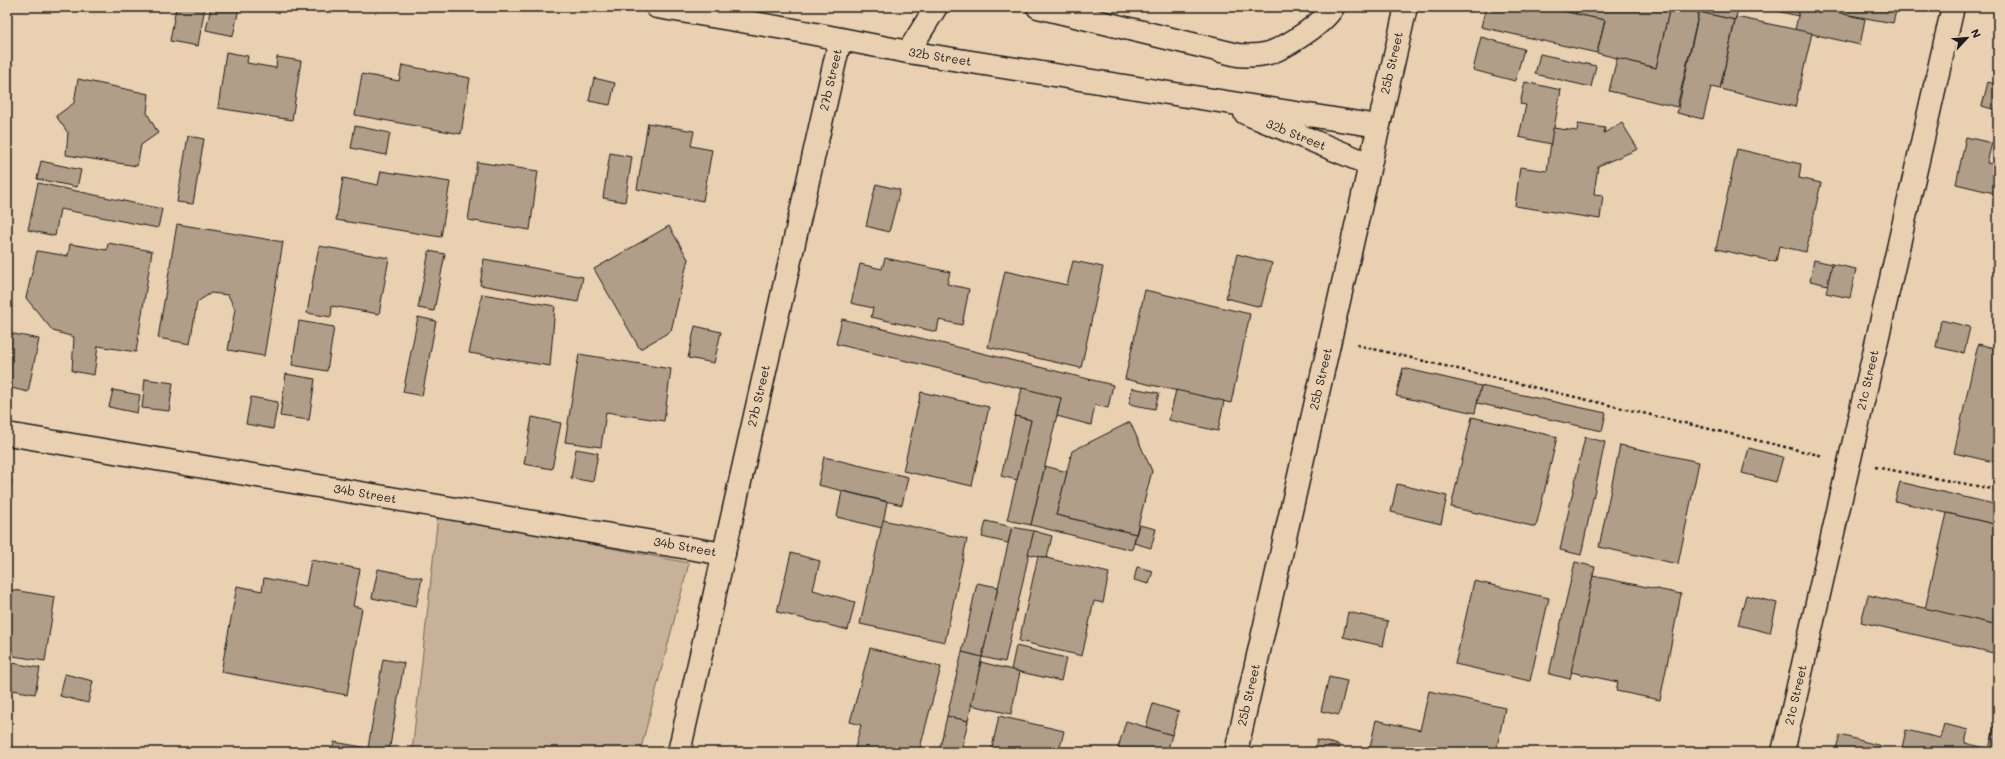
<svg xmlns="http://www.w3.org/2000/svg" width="2005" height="759" viewBox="0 0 2005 759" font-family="Mali,sans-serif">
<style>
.green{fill:#c7b299;stroke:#72675a}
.building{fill:#b09e88;stroke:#1c1c1c}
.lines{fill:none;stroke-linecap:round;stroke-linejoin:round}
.minor-casing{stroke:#1c1c1c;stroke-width:25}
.path{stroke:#1c1c1c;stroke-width:2.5;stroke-dasharray:3 3;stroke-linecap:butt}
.minor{stroke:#e9d0b1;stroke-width:22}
.labels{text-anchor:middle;stroke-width:3;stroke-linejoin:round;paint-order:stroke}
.street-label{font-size:12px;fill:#1c1c1c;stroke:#e9d0b1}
</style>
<rect width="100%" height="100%" fill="#e9d0b1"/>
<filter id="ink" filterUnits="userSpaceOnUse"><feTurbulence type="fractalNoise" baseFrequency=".025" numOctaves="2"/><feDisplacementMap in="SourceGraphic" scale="8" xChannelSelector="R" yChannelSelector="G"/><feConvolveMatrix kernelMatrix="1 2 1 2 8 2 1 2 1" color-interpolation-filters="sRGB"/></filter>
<g filter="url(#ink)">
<path class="green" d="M438 515 689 563 640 752H412Z"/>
<g class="building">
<path d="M176 7H205L198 46 170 41Z"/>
<path d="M211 7 239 8 233 36 206 30Z"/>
<path d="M1486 7H1546L1605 20 1597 53 1481 27Z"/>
<path d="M1546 7H1578L1576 14Z"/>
<path d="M1578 7H1670L1656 68 1597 53 1605 20 1576 14Z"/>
<path d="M1670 7H1700L1677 107 1609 91 1617 58 1656 68Z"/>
<path d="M1700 7H1739L1735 20 1699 12Z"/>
<path d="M1761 7H1800L1798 16Z"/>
<path d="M1800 7H1815L1865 19 1860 45 1795 30Z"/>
<path d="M1847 7H1897L1893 23 1844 14Z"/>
<path d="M1699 12 1735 20 1720 89 1711 87 1703 119 1677 113Z"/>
<path d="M1736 17 1812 33 1795 107 1720 89Z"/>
<path d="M1481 37 1524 49 1515 81 1473 70Z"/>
<path d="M226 52 248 56 247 63 276 68 277 57 301 61 292 120 218 108Z"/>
<path d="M1540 54 1596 66 1591 87 1535 74Z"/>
<path d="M402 65 470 78 461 134 355 115 362 74 399 81Z"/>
<path d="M594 78 615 83 610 105 589 101Z"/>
<path d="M78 79 149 94 147 113 158 133 141 145 137 166 66 155 68 133 56 116 74 103Z"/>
<path d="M1525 82 1561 90 1551 144 1519 137 1526 105 1520 104Z"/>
<path d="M1988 82 1998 85 1996 110 1982 106Z"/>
<path d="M648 123 694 131 691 146 712 150 703 201 637 189Z"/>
<path d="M1622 123 1638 149 1598 166 1594 194 1603 195 1600 219 1515 206 1520 167 1547 171 1553 128 1577 131 1578 124 1605 128 1604 133Z"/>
<path d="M355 126 390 133 386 155 351 148Z"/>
<path d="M188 136 204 139 193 204 177 202Z"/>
<path d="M1966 137 1992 143 1987 163 1998 165V194L1956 184Z"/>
<path d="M1737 149 1801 164 1799 178 1821 183 1806 252 1779 246 1776 262 1716 249Z"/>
<path d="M610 153 632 157 625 202 603 198Z"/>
<path d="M7 160 10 161 7 177Z"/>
<path d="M41 161 81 170 77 187 37 179Z"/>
<path d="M477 162 538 171 530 230 468 220Z"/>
<path d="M381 171 450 182 441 237 336 220 343 178 378 185Z"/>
<path d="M38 183 162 209 158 228 60 209 55 236 28 230Z"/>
<path d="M876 184 900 190 889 232 866 226Z"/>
<path d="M177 224 283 242 264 356 228 350 235 309 228 295 211 293 197 302 190 344 158 338Z"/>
<path d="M669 226 688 259 671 331 640 349 594 269Z"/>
<path d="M108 243 152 251 136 352 98 346 94 375 72 371 74 337 53 331 26 298 37 251 68 256 70 244 107 250Z"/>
<path d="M319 246 389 258 379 314 332 306 331 317 307 313Z"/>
<path d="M429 251 445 254 434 311 418 308Z"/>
<path d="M1237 254 1272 263 1261 307 1226 298Z"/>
<path d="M885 258 950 272 947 284 969 289 962 325 939 320 937 332 871 317 873 308 851 303 860 264 882 269Z"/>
<path d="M484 259 583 277 578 302 480 285Z"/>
<path d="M1814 260 1832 264 1828 285 1810 281Z"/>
<path d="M1073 261 1103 267 1081 368 988 347 1005 271 1067 285Z"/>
<path d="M1832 264 1856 269 1850 298 1826 293Z"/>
<path d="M1145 290 1250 314 1231 403 1125 379Z"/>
<path d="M482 294 555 306 550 366 469 353Z"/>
<path d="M418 317 436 321 422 396 403 392Z"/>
<path d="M842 319 1113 385 1108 408 1095 405 1091 425 1057 416 1061 398 836 344Z"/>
<path d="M1941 320 1970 327 1964 353 1936 347Z"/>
<path d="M299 321 334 327 327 371 292 365Z"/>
<path d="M695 326 721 332 714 363 688 358Z"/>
<path d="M9 333 39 339 28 392 7 387V344Z"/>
<path d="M1978 344 1998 349V463L1954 453Z"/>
<path d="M579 354 671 369 664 421 606 412 601 447 565 442Z"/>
<path d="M1403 368 1481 386 1475 413 1396 396Z"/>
<path d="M286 374 315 379 309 420 280 416Z"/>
<path d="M145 379 173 383 169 411 142 408Z"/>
<path d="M1481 386 1606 413 1602 431 1477 403Z"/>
<path d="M1022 388 1061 398 1031 525 1007 520 1031 420 1015 416Z"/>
<path d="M1132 388 1159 393 1155 409 1129 404Z"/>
<path d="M113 390 140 395 137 413 109 407Z"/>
<path d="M1176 390 1224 401 1218 431 1169 420Z"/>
<path d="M921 392 989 407 972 486 903 471Z"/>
<path d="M251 397 278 402 273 429 246 424Z"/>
<path d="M1015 416 1031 420 1017 480 1001 476Z"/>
<path d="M532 417 561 423 552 469 524 464Z"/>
<path d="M1472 417 1557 437 1536 527 1451 507Z"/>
<path d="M1130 422 1152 471 1136 534 1056 515 1072 451Z"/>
<path d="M1585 437 1605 442 1581 555 1560 550Z"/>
<path d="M1620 445 1699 462 1678 564 1599 547Z"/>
<path d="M1749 448 1783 457 1776 482 1742 473Z"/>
<path d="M576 449 598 453 593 482 571 478Z"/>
<path d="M824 457 908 477 902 505 818 485Z"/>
<path d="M1045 466 1067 472 1056 515 1136 534 1132 550 1031 525Z"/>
<path d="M7 480H12L7 508Z"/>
<path d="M1900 482 1998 505V525L1895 501Z"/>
<path d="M1397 484 1447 496 1441 524 1391 512Z"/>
<path d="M842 491 887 502 882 528 837 517Z"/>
<path d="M1947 513 1998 525V625L1925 609Z"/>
<path d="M883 520 967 539 945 642 860 624Z"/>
<path d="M986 521 1012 527 1008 543 982 537Z"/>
<path d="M1139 525 1156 529 1151 548 1134 543Z"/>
<path d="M1012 527 1034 531 1005 662 982 657Z"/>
<path d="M1034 531 1052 536 1047 558 1028 554Z"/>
<path d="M791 553 820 561 813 590 855 602 848 630 777 612Z"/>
<path d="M1038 556 1109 573 1103 603 1094 601 1082 656 1019 641Z"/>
<path d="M311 560 360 569 353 606 362 608 347 695 221 672 237 586 262 591 264 578 306 586Z"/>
<path d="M1575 562 1595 567 1570 679 1549 674Z"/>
<path d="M1137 567 1153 571 1149 584 1134 580Z"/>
<path d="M378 569 422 578 416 607 372 598Z"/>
<path d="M1593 576 1681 594 1660 700 1616 691 1618 682 1571 672Z"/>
<path d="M1474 581 1549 598 1530 681 1455 664Z"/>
<path d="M977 583 998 587 982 657 962 652Z"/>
<path d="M7 589 55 597 45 661 7 655Z"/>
<path d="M1746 595 1777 603 1770 633 1738 625Z"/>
<path d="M1868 595 1998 625V654L1861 622Z"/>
<path d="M1348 612 1388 621 1383 646 1343 637Z"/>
<path d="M1016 646 1066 658 1061 681 1011 670Z"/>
<path d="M870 648 941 667 919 752H871L855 748 861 725 850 722Z"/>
<path d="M962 652 982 657 968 721 947 716Z"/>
<path d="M383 659 404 663 389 752 368 748Z"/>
<path d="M7 662 40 668 35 694 7 689Z"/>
<path d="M981 662 1020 672 1011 714 971 705Z"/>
<path d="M65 674 93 681 88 703 60 696Z"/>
<path d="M1329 677 1347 681 1339 715 1321 711Z"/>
<path d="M1429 691 1505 708 1496 752H1369L1376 720 1420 730Z"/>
<path d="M1153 704 1179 712 1172 735 1146 727Z"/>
<path d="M1998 710V752H1901L1906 730 1940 738 1944 724 1968 730 1965 743 1989 749Z"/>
<path d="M947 716 968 721 961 752H939Z"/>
<path d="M999 716 1064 731 1059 752H991Z"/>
<path d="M1126 721 1172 735 1167 752H1131L1118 748Z"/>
<path d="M1840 735 1881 746 1879 752H1835Z"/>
<path d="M1317 740 1339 745 1338 752H1314Z"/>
<path d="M334 742 368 748 387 752H332Z"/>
</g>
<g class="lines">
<defs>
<g id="minor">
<path d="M657 7 789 29 908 52 1378 126"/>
<path d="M1038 7 1238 55C1249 56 1258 56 1269 53 1287 47 1324 23 1333 7"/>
<path d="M908 52 936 7"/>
<path d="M1245 113 1369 164"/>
<path d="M7 434 724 554"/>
<path d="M679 752 840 39"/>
<path d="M1236 752 1406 7"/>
<path d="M1783 752 1953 7"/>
</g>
</defs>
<use href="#minor" class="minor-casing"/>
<g class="path">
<path d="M1357 345 1823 456"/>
<path d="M1875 467 1998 490"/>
</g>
<use href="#minor" class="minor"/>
</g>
</g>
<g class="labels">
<g class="street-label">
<text transform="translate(940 57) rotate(9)" y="4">32b Street</text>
<text transform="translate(1392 63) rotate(-77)" y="4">25b Street</text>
<text transform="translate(831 80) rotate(-77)" y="4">27b Street</text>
<text transform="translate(1296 135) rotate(22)" y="4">32b Street</text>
<text transform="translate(1321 379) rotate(-77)" y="4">25b Street</text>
<text transform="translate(1868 380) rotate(-77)" y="4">21c Street</text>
<text transform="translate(759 396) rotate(-77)" y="4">27b Street</text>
<text transform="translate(365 494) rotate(10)" y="4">34b Street</text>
<text transform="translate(685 547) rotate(10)" y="4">34b Street</text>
<text transform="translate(1249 695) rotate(-77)" y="4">25b Street</text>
<text transform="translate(1796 695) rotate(-77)" y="4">21c Street</text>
</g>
</g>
<rect width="2005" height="759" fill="none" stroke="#e9d0b1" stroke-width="24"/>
<rect x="12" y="12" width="1981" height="735" fill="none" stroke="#1c1c1c" stroke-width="1.5" filter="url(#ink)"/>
<g transform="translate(1967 38) rotate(64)" stroke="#e9d0b1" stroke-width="3" paint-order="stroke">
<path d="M0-3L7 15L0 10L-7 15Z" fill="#1c1c1c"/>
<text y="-6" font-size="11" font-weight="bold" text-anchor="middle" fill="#1c1c1c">N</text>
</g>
</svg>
